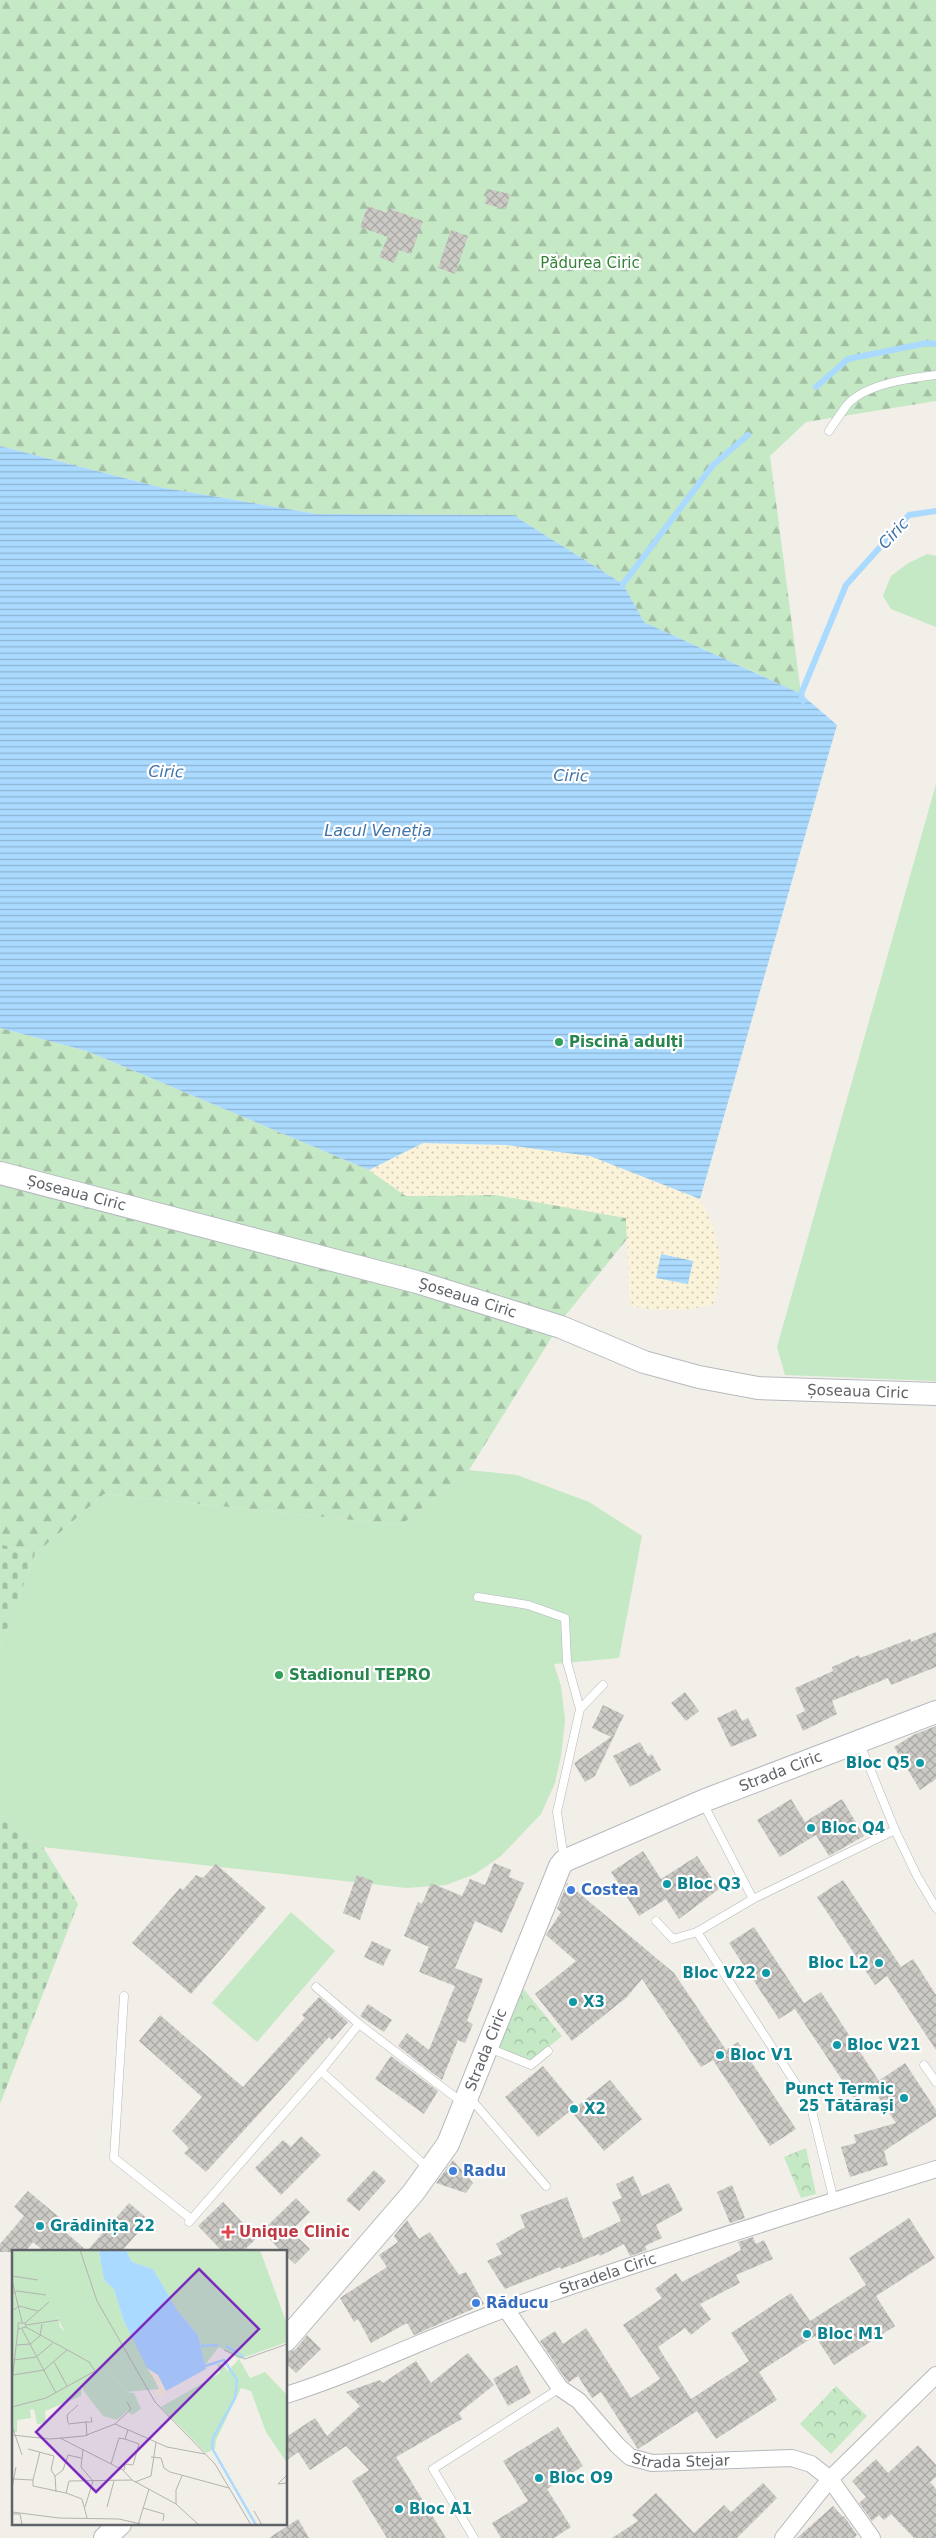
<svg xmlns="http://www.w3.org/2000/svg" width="936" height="2538" viewBox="0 0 936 2538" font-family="'DejaVu Sans',sans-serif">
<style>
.grass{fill:#c5e8c5}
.forest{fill:url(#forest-firs)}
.sand{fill:url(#sand-dots)}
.cemetery{fill:url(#cemetery-stones)}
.park{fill:url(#park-crowns)}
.water{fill:url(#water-rules)}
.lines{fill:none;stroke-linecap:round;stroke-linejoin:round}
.stream{stroke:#aadaff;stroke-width:6}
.building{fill:url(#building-cross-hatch)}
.lane-casing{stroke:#b5b8bc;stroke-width:9}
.street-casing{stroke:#b5b8bc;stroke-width:18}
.secondary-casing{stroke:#b6babf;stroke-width:24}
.lane{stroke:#fff;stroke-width:8}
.street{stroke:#fff;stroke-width:16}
.secondary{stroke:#fff;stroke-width:22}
.leisure-dot{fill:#2e9e5b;stroke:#fff;stroke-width:2}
.culture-dot{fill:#0f9aa8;stroke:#fff;stroke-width:2}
.shop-dot{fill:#3f7fe0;stroke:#fff;stroke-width:2}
.health-dot{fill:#e0444e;stroke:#fff;stroke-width:2}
.labels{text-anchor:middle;stroke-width:4.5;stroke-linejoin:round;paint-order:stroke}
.park-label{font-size:15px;fill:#348238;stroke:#fff}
.leisure-label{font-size:15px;font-weight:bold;fill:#27864d;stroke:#fff;text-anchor:start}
.street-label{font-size:15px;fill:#5f6368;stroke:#fff}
.culture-label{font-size:15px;font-weight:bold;fill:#0d838f;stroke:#fff;text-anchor:start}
.shop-label{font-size:15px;font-weight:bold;fill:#366cbe;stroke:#fff;text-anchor:start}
.health-label{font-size:15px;font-weight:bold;fill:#be3a42;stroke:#fff;text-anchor:start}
.water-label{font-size:16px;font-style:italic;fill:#4174aa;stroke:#fff}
.inset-river{fill:none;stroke:#aadaff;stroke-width:2.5}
.inset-road{fill:none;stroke:#b3b3b1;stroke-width:1}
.view{fill:#7b2cbf;fill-opacity:0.15;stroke:#7b2cbf;stroke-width:2.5}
.inset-edge{fill:none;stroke:#5f6368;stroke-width:2.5}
</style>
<defs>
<pattern id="forest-firs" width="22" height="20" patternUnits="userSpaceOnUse" patternTransform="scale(1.25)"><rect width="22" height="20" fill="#c5e8c5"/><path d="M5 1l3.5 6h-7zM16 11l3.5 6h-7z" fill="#a3c0a4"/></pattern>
<pattern id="sand-dots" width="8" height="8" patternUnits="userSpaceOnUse" patternTransform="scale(1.25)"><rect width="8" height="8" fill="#fbf3d9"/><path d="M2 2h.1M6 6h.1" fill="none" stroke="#cec8b4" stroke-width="1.8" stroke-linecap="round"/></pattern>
<pattern id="cemetery-stones" width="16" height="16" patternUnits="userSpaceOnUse" patternTransform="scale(1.25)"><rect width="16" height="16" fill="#c5e8c5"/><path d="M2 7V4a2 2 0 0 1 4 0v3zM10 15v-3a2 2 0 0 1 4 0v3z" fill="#a3c0a4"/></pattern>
<pattern id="park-crowns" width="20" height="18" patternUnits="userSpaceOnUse" patternTransform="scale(1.25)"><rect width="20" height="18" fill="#c5e8c5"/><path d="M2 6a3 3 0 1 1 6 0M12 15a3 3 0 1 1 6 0" fill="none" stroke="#a3c0a4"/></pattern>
<pattern id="water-rules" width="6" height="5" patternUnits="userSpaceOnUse" patternTransform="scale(1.25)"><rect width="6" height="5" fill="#aadaff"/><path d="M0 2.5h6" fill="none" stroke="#8eb4d2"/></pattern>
<pattern id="building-cross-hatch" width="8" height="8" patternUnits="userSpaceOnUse" patternTransform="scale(1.25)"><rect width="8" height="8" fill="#cccac5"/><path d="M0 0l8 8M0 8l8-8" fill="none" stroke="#a9a8a4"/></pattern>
</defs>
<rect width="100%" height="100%" fill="#f1efe8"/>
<g class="grass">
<path d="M927 554 936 556V627L891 609 883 596 891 576 907 564Z"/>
<path d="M936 784V1381L785 1375 777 1347Z"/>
<path d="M469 1470 517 1475 589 1502 642 1536 619 1658 554 1664 561 1686 565 1720 561 1756 555 1783 541 1814 501 1856 475 1874 446 1885 406 1888 43 1847 0 1813V1649L35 1554 104 1494 401 1525Z"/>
<path d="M291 1912 335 1951 257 2042 212 2003Z"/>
</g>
<g class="forest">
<path d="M0 0H936V401L806 422 770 456 801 694 644 622 623 584 513 515 317 514 159 487 0 446Z"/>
<path d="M0 1028 87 1051 369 1170 406 1196 496 1195 626 1218 627 1239 565 1316 469 1470 401 1525 104 1494 35 1554 0 1544Z"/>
</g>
<path class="sand" d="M423 1143 506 1145 590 1156 700 1199C720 1237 726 1263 713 1305 684 1311 659 1312 630 1306L626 1218 496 1195 406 1196 369 1170Z"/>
<g class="cemetery">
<path d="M0 1544 35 1554 0 1649Z"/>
<path d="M0 1813 43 1847 78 1904 0 2104Z"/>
</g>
<g class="park">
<path d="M517 1981 562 2036 529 2063 491 2045Z"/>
<path d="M806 2148 816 2194 801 2198 784 2157Z"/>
<path d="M836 2386 867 2416 831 2454 800 2424Z"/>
</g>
<g class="water">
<path d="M0 446 159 487 317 514 513 515 623 584 644 622 801 694 837 725 700 1199 590 1156 506 1145 423 1143 369 1170 87 1051 0 1028Z"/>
<path d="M661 1254 693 1261 688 1284 656 1278Z"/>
</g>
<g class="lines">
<g class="stream">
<path d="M816 387 848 359 927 343 936 344"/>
<path d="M623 584 713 465 748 435"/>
<path d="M803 701 801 694 846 585 909 515 936 511"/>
</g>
</g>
<g class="building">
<path d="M488 189 510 194 506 209 485 204Z"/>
<path d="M368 206 387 213 388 208 423 221 411 254 399 250 394 263 379 257 388 237 360 227Z"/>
<path d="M451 230 468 236 455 274 438 268Z"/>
<path d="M936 1632V1667L891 1685 888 1678 832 1701 837 1714 803 1731 796 1715 805 1711 795 1688 833 1671 832 1667 859 1655 860 1658 910 1639 911 1642Z"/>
<path d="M685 1692 699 1711 686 1721 671 1703Z"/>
<path d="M603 1705 624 1715 595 1776 585 1782 574 1763 611 1737 592 1728Z"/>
<path d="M736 1709 742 1721 748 1718 757 1736 731 1747 717 1718Z"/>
<path d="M936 1726V1779L920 1790 894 1747 913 1735Z"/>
<path d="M640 1742 648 1756 652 1754 661 1770 630 1787 613 1756Z"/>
<path d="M791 1799 805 1822 842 1799 864 1836 829 1856 816 1835 780 1857 757 1820Z"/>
<path d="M643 1851 661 1879 697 1856 719 1889 679 1919 666 1899 639 1916 611 1872Z"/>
<path d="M494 1863 511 1870 509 1877 524 1883 502 1933 475 1921 455 1968 483 1979 467 2021 473 2024 465 2043 458 2040 442 2080 398 2046 407 2033 429 2050 455 1986 419 1972 429 1947 404 1936 418 1902 422 1904 431 1883 462 1896 470 1879 485 1885Z"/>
<path d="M216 1864 266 1908 191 1994 132 1943 180 1888 183 1890 196 1875 203 1878Z"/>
<path d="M357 1875 373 1881 360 1920 343 1913Z"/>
<path d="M843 1880 901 1967 913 1959 936 1995V2050L887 1976 875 1985 817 1897Z"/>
<path d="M567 1883 674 1973 726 2050 738 2042 796 2129 770 2146 713 2060 701 2067 642 1979 627 1997 572 2041 535 1994 576 1961 546 1935 561 1912 557 1909Z"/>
<path d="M754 1927 804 2003 821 1992 879 2081 854 2098 795 2009 779 2019 729 1943Z"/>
<path d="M372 1941 391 1950 383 1966 364 1957Z"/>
<path d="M319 1997 348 2022 332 2040 329 2037 206 2172 184 2153 189 2148 172 2131 202 2097 139 2041 160 2015 243 2087 305 2018 302 2015Z"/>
<path d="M368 2004 392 2020 384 2032 360 2016Z"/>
<path d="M391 2056 438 2091 424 2114 375 2079Z"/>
<path d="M905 2063 936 2110V2117L884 2151 888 2165 850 2177 841 2147 856 2143 854 2135 896 2123 871 2086Z"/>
<path d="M543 2066 576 2106 538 2137 505 2097Z"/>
<path d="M610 2080 642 2119 604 2151 571 2111Z"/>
<path d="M301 2136 321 2155 281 2195 255 2168 283 2140 291 2147Z"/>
<path d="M453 2160 473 2183 466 2193 436 2183Z"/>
<path d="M374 2170 386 2181 359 2211 346 2200Z"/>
<path d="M633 2176 642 2196 669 2183 683 2210 656 2225 662 2238 645 2246 647 2250 630 2256 624 2244 600 2256 599 2254 561 2269 560 2267 505 2289 487 2261 502 2254 496 2244 525 2227 520 2215 567 2197 583 2239 621 2221 612 2202 622 2198 616 2184Z"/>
<path d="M732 2185 745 2218 730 2223 717 2192Z"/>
<path d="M28 2191 66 2223 61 2228 87 2251 129 2203 149 2220 121 2252H45L33 2242 25 2252H0V2244L24 2216 14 2207Z"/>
<path d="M296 2198 310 2212 291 2231 310 2249 295 2264 286 2256V2252H282L262 2231Z"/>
<path d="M223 2202 257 2238 242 2252H223L198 2226Z"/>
<path d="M909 2218 935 2258 876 2296 895 2326 834 2365 815 2336 759 2372 777 2400 716 2439 697 2411 638 2449 601 2392 592 2398 578 2376 569 2382 567 2381 540 2341 555 2331 563 2344 586 2328 631 2398 660 2379 623 2325 662 2298 655 2289 676 2273 682 2282 741 2250 738 2242 753 2237 756 2244 764 2240 773 2259 736 2275 740 2283 700 2304 711 2319 691 2335 685 2328 658 2347 691 2399 749 2361 731 2333 791 2293 810 2321 866 2285 849 2258Z"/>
<path d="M407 2220 419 2239 430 2232 459 2275 466 2272 484 2304 414 2335 407 2323 371 2343 358 2319 354 2322 340 2298 387 2267 379 2255 398 2242 394 2236Z"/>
<path d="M307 2335 321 2349 296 2373 286 2364V2353L296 2349Z"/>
<path d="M468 2353 494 2385 459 2413 462 2419 396 2457 446 2538H387L352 2481 369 2470 346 2446 310 2470 298 2452 286 2461V2437L315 2418 327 2436 360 2406 346 2392 380 2380 383 2383 416 2361 431 2383Z"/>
<path d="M517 2365 531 2393 508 2406 493 2379Z"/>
<path d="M558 2427 583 2466 547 2489 571 2527 554 2538H501L492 2523 528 2501 503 2461Z"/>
<path d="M918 2445 936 2465V2477L930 2482 936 2489V2538H914L891 2514 884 2520 879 2515 872 2521 859 2503 866 2497 852 2481 876 2459 888 2473Z"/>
<path d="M763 2483 777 2498 737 2538H612L638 2521 632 2515 656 2493 694 2533 724 2505 731 2512Z"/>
<path d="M833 2506 843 2517 844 2516 857 2535 854 2538H797Z"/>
<path d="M298 2519 309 2538H269Z"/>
</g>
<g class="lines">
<defs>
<g id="lane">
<path d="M829 431C835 422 841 413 847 405 865 384 910 378 936 375"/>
<path d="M478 1597 528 1605 565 1618 567 1662 580 1709 557 1812 564 1859"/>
<path d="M580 1709 603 1685"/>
<path d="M860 1744 895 1830"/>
<path d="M703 1803 753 1899 697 1932 811 2107 834 2201"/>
<path d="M753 1899 895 1830 917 1876 936 1908"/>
<path d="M656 1921 673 1939 697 1932"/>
<path d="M316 1987 359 2024 321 2071 429 2169"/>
<path d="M124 1996 114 2158 191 2219"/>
<path d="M359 2024 463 2103"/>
<path d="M489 2048 531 2065 548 2051"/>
<path d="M924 2065 936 2082"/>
<path d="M470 2098 546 2186"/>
<path d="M189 2222 321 2071"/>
<path d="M474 2538 433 2469 560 2388"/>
</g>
<g id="street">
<path id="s1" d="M506 2309 560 2388 579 2401 617 2445 630 2457 652 2463 792 2458 811 2464 830 2479 872 2538"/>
<path id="s2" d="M286 2395C362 2371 433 2335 508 2308 649 2258 793 2214 936 2169"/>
<path d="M783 2538 830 2479 936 2375"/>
</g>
<g id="secondary">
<path id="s3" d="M0 1173 417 1282 561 1327 644 1362 699 1377 758 1388 936 1394"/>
<path id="s4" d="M286 2340 413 2193 448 2144 560 1866 564 1861 703 1801 936 1712"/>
<path d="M105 2538 120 2524"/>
</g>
</defs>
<use href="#lane" class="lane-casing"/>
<use href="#street" class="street-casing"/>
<use href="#secondary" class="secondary-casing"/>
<use href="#lane" class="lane"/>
<use href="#street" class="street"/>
<use href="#secondary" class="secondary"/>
</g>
<g class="leisure-dot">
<circle cx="559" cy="1042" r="5"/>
<circle cx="279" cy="1675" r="5"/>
</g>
<g class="culture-dot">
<circle cx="920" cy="1763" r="5"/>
<circle cx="811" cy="1828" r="5"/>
<circle cx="667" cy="1884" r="5"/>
<circle cx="879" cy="1963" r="5"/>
<circle cx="766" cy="1973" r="5"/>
<circle cx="573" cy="2002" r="5"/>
<circle cx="837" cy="2045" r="5"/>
<circle cx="720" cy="2055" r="5"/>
<circle cx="904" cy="2098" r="5"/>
<circle cx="574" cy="2109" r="5"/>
<circle cx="40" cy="2226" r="5"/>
<circle cx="807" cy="2334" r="5"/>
<circle cx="539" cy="2478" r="5"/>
<circle cx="399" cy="2509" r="5"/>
</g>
<g class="shop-dot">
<circle cx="571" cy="1890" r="5"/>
<circle cx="453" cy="2171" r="5"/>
<circle cx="476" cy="2303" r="5"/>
</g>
<path class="health-dot" d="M225.5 2224.5h5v5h5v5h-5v5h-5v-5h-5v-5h5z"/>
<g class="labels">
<g class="park-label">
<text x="590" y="268">Pădurea Ciric</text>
</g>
<g class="leisure-label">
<text x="569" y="1047">Piscină adulți</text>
<text x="289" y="1680">Stadionul TEPRO</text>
</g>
<g class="street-label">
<text dy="5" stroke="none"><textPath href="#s3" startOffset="79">Șoseaua Ciric</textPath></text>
<text dy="5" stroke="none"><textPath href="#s3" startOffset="484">Șoseaua Ciric</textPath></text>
<text dy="5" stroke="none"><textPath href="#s3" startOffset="889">Șoseaua Ciric</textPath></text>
<text dy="5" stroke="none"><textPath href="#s4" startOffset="795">Strada Ciric</textPath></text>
<text dy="5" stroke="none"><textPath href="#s4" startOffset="356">Strada Ciric</textPath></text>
<text dy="5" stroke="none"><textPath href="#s2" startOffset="344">Stradela Ciric</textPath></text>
<text dy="5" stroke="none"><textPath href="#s1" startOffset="246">Strada Stejar</textPath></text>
</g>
<g class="culture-label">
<text x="910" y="1768" text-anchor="end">Bloc Q5</text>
<text x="821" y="1833">Bloc Q4</text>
<text x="677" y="1889">Bloc Q3</text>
<text x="869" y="1968" text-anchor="end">Bloc L2</text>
<text x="756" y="1978" text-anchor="end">Bloc V22</text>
<text x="583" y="2007">X3</text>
<text x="847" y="2050">Bloc V21</text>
<text x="730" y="2060">Bloc V1</text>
<text x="894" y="2094" text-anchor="end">Punct Termic<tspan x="894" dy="17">25 Tătărași</tspan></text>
<text x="584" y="2114">X2</text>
<text x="50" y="2231">Grădinița 22</text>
<text x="817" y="2339">Bloc M1</text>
<text x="549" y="2483">Bloc O9</text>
<text x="409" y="2514">Bloc A1</text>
</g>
<g class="shop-label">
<text x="581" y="1895">Costea</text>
<text x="463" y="2176">Radu</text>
<text x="486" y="2308">Răducu</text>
</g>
<g class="health-label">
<text x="239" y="2237">Unique Clinic</text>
</g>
<g class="water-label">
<text transform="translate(893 533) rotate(-47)" y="6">Ciric</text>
<text transform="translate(166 771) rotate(1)" y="6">Ciric</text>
<text transform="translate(571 775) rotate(1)" y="6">Ciric</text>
<text x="378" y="836">Lacul Veneția</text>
</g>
</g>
<g transform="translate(12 2250)">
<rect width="275" height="275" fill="#f1efe8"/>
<path d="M227 109 238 128 253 122 275 145V213L254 182 239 141 229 138 204 190 203 199 194 203 149 157 208 123 205 114H210L216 121ZM89 121H97L114 142 122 143 129 159 120 165 115 161 105 170 91 166 71 140 70 130Z" fill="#c5e8c5"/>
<path d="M14 0H87L92 30 102 39 111 69 147 139 114 142 97 121H89L54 85ZM114 0H248L275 74V92L227 109 207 97 193 115 186 85 165 60 141 19 120 12Z" fill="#c5e8c5"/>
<path d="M135 118 146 125 154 141 149 148 143 143 148 137Z" fill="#fbf3d9"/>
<path d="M0 0H14L42 54 48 77 89 121 70 130 69 146 33 161 34 173 25 174 22 159 18 160 19 168 5 170V182H0Z" fill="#c5e8c5"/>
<path d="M87 0H114L120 12 141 19 165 60 186 85 194 119 154 141 146 125 135 118 111 69 102 39 92 30Z" fill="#aadaff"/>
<path class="inset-river" d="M189 96 207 95M214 96 232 107M193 116 212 110 225 130 223 148 201 188 200 198 244 275"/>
<path class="inset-road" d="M68 0 85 51 143 152 203 214 239 275M0 26 26 30M0 30 10 72M0 44 5 41 34 45M0 61 7 56 26 61M13 73 37 52M14 75 47 70M10 79 44 143M5 95 18 94 28 86 30 74M212 100 233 109 275 94M2 110 24 107 41 93M42 112 55 136M1 125 32 120 55 100M0 132 6 79M0 157 34 148 83 121 77 112 14 77 13 73H6V79L14 77M56 173 55 165 66 155M56 174 74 172M103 174 119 159 115 152M0 176 10 205M0 185 38 189 72 186 103 174 155 197 193 204M75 186 74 172H80L79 167M48 188 111 220 120 230M16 199 42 206 39 220 43 226M71 199 69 217 81 231 73 257M139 207 149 208 152 218 158 222 217 238M99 214 107 188 113 189 116 180M112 220 113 214 121 215 127 194 113 189M275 225 266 234 275 233M0 229 21 230V236L54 243 57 231 120 230 164 254 187 275M21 230 28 202M123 232 139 226 144 192M0 238 4 217M44 242 43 226 51 220 56 205 69 208M54 243 70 249 75 268M164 254V240L170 226M95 257 102 231M131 258 152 264 151 271M242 261 250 275M0 262 47 268 107 269 133 275M0 264H8L10 275M126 275 137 239"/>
<path class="view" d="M187 19 247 79 84 242 24 182Z"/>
<rect width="275" height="275" class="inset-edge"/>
</g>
</svg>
